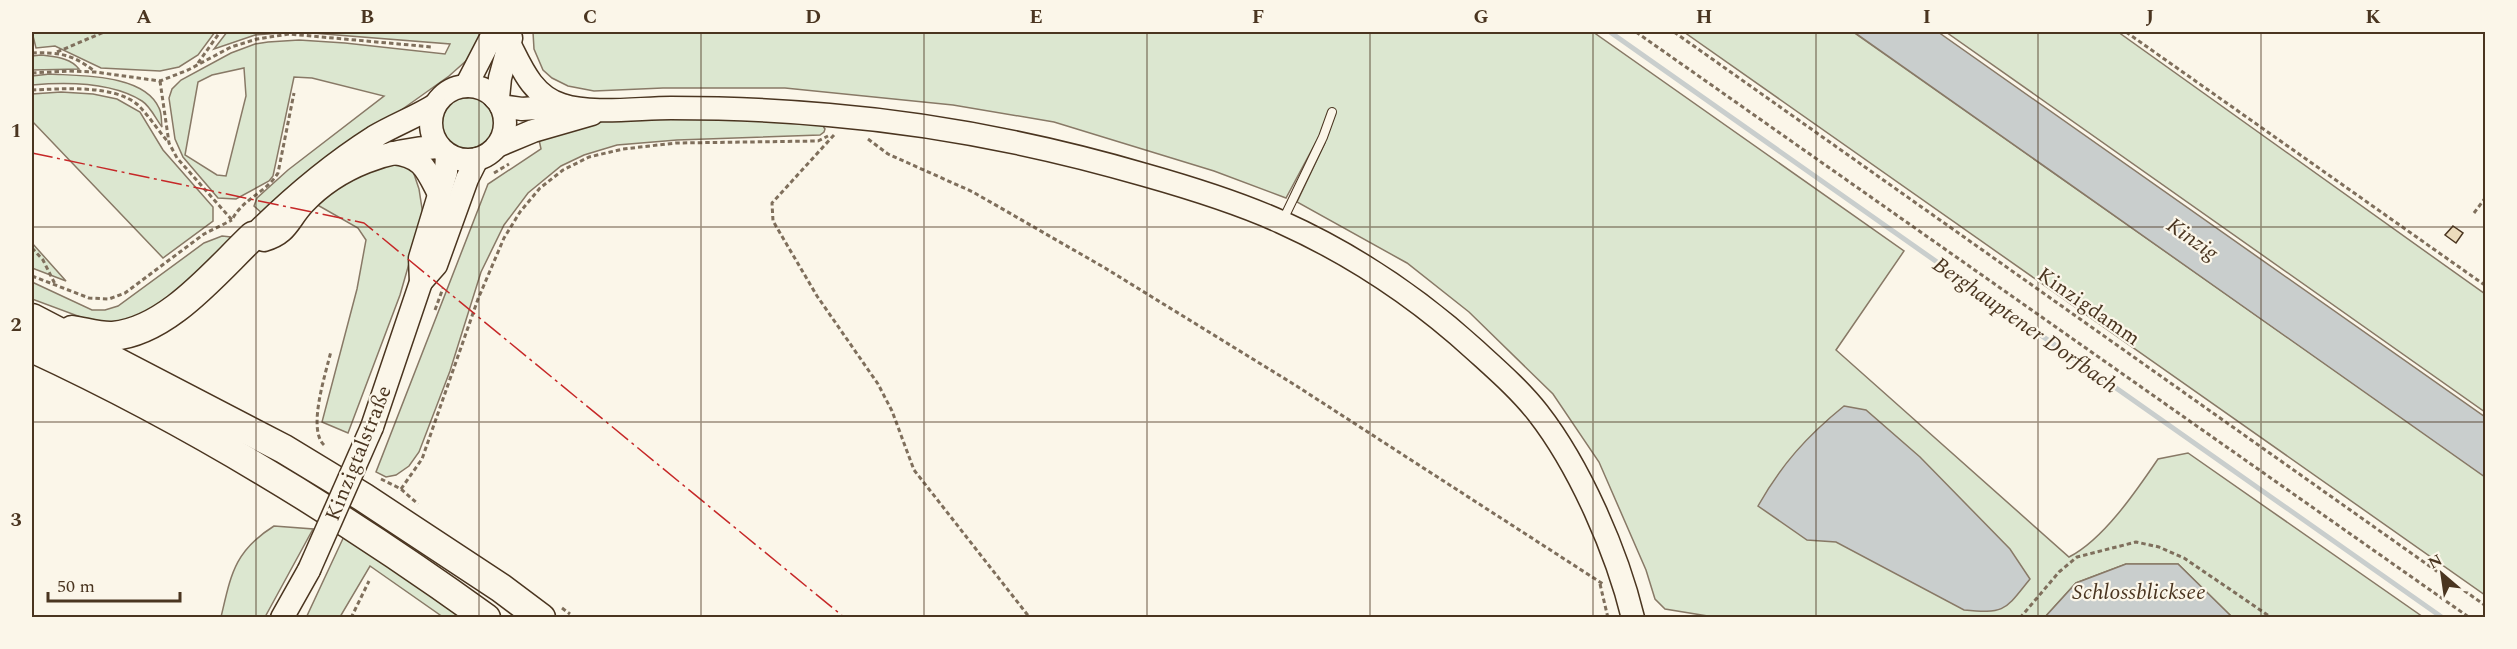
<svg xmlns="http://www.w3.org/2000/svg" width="2517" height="649" viewBox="0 0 2517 649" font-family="Spectral,serif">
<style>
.green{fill:#dce7d0;stroke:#887966;stroke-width:1.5;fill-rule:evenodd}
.water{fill:#c9cecd;stroke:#887966;stroke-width:1.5}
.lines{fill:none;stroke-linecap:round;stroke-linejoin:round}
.stream{stroke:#c9cecd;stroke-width:5}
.building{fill:#ecdcbc;stroke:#4a3520;stroke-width:1.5}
.lane-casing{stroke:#4a3520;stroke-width:10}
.secondary-casing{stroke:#4a3520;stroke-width:25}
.highway-casing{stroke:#4a3520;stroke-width:31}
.path{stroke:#7f6f5c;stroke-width:3;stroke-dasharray:4.5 3;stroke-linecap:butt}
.lane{stroke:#fbf6e9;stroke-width:8}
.secondary{stroke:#fbf6e9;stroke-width:22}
.highway{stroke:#fbf6e9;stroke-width:28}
.secondary-bridge-casing{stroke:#4a3520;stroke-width:25;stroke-linecap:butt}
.secondary-bridge{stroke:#fbf6e9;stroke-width:22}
.power{stroke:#c62828;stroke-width:1.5;stroke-dasharray:21 4.5 3 4.5;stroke-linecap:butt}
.grid{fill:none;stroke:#4a3520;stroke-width:1.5;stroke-opacity:0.55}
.labels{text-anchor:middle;stroke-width:4.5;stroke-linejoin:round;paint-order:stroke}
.street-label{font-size:21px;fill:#4a3520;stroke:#fbf6e9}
.water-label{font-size:22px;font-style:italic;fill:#4a3520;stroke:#fbf6e9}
.neatline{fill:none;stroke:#4a3520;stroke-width:2}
.grid-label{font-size:20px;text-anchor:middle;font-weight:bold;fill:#4a3520}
</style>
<rect width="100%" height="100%" fill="#fbf6e9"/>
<g class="green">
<path d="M32 32H215L198 55 179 67 160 71 101 68 55 46 36 48Z"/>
<path d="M227 32H293L255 35 214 49Z"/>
<path d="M299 32H482L467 60 449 76 300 182 263 214 254 206 257 198 288 170 384 96 312 78 294 77 273 176 269 181 236 199 218 198 183 157 175 139 169 98 172 89 181 80 231 53 255 44 268 42 299 40 345 43 445 54 450 44ZM244 68 246 96 226 176 217 175 185 155 198 82 212 75Z"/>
<path d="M533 32H1593L1904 251 1836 350 2069 557C2103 540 2137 490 2158 459L2188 453 2423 617H2232L2178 564H2126L2076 583 2045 617 1720 618 1665 609 1655 599 1646 570 1599 462 1553 394 1469 312 1407 263 1297 202 1325 143 1316 142 1286 198 1214 171 1054 122 953 105 785 88H663L594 91 568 86 552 78 543 70 534 49Z"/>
<path d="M1684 32H1853L2485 476V595Z"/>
<path d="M1946 32H2118L2485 294V412Z"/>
<path d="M41 55C54 57 70 57 79 69L32 70V56Z"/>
<path d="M50 74C82 76 144 74 159 108 162 113 161 120 162 127 156 119 150 106 142 101 112 82 66 82 32 85V76Z"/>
<path d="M61 92 93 94 117 99 140 112 163 150 213 207V221L163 258 32 121V94Z"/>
<circle cx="467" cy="122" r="27"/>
<path d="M665 117 820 122 825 129 824 132 820 135 677 140 617 145 584 155 561 166 528 193 504 225 481 272 450 371 419 452 409 466 396 475 386 477 376 472 488 184 541 149 538 135 592 122Z"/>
<path d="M392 160 413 171 419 189 423 215 400 295 348 433 322 422 357 289 366 240 358 228 314 203 320 196Z"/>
<path d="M222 236 231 237 235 240 160 313 110 328 32 299V282L92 310H105L118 306 204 243Z"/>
<path d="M32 243 66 281 32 268Z"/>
<path d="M274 526 313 529 265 617H221C231 575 234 551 274 526Z"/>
<path d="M346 532 469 617H443L370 566 340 617 306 618Z"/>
</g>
<g class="water">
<path d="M1854 32H1938L2485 417V477Z"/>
<path d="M1844 406 1866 410 1920 457 2010 549 2030 579C2005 610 2006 614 1964 610L1836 542 1807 540 1758 506C1781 465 1807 436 1844 406Z"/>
<path d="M2126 564H2178L2232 617H2045L2076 583Z"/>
</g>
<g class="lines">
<path class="stream" d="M1610 32 2443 618"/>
</g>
<path class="building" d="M2453 226 2463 233 2456 243 2445 235Z"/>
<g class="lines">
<defs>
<path id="lane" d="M1282 222 1323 137 1332 112"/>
<g id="secondary">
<path d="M510 45C522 69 533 96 562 105 592 115 639 108 671 108 724 108 777 110 829 115 936 124 1042 145 1145 175 1191 188 1237 202 1281 222 1352 254 1418 298 1475 350 1497 370 1520 390 1538 413 1580 467 1617 552 1633 618"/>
<path d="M466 86 494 32"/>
<circle cx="468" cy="123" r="37"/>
<path d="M495 98H498L500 78 511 38"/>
<path d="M435 105C416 117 394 125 374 137 330 165 291 198 253 236L264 240C288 233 288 220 304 203 339 166 389 149 439 147"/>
<path d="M501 106 522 109 564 106"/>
<path d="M497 146 533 131 592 114"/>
<path d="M393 153C423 156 427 171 439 194"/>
<path d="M421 282 436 265 467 179 477 159"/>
<path d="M372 427 421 282 420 258 446 172 447 154"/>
<path d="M282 618 309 570"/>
</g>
<g id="highway">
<path d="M32 318 284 449 363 497 501 588 541 618"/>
<path d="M72 330C85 332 101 337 113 336 168 331 215 272 253 236"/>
<path d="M32 348C192 422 343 515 486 618"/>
</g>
</defs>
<use href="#lane" class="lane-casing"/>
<use href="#secondary" class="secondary-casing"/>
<use href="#highway" class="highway-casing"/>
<g class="path">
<path d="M1636 32 2470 618"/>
<path d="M1674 32 2486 606"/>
<path d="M2126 32 2486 286"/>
<path d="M57 52 104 32"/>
<path d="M32 53C57 52 73 54 94 71"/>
<path d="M198 63 220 32"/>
<path d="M32 73 69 71 95 72 160 81 188 70 231 47 257 39 289 34 432 47"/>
<path d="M160 81 169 143 177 158 232 220C242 199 266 193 278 173L294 93"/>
<path d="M32 90C61 89 114 84 138 105 149 116 158 130 168 142"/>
<path d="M834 135 772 203 773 221 817 296 878 384 892 411 914 470 1030 618"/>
<path d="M868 139 888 154 973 192 1105 268 1295 385 1603 584"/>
<path d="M494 173 509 164"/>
<path d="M2474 213 2486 197"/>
<path d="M32 248 43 260 55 284"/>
<path d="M32 276 89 298 109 299 125 293 204 234 232 220"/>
<path d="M435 310 443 288"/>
<path d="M324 445C307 429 326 373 331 351"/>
<path d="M381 479 401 489 418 504"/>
<path d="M401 489 422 459 478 299 504 238 520 212 540 188 563 170 589 157 623 149 676 143 818 141 828 136"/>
<path d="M1600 584 1608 618"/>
<path d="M562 608 570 614"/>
<path d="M351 618 369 581"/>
<path d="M2020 618 2059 572 2077 557 2136 542 2159 547 2184 558 2272 618"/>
</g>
<use href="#lane" class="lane"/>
<use href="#secondary" class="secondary"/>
<use href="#highway" class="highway"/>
<defs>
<path id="secondary-bridge" d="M309 570 372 427"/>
</defs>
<use href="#secondary-bridge" class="secondary-bridge-casing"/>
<use href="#secondary-bridge" class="secondary-bridge"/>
<path class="power" d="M32 153 364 223 845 618"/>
</g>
<path class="grid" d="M256 32V618M479 32V618M701 32V618M924 32V618M1147 32V618M1370 32V618M1593 32V618M1816 32V618M2038 32V618M2261 32V618M32 227H2486M32 422H2486"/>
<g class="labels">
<g class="street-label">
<text transform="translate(2089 306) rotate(35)" y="7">Kinzigdamm</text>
<text transform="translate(358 453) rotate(-68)" y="7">Kinzigtalstraße</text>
</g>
<g class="water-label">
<text transform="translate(2193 238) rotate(35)" y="8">Kinzig</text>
<text transform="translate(2026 324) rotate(35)" y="8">Berghauptener Dorfbach</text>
<text x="2139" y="599">Schlossblicksee</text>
</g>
</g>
<rect width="2517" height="649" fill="none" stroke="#fbf6e9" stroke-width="66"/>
<g transform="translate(2442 574) rotate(331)" stroke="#fbf6e9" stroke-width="4.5" paint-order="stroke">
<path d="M0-4.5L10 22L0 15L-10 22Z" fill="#4a3520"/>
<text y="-9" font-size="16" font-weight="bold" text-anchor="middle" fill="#4a3520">N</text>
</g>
<path d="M48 592v9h132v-9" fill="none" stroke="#4a3520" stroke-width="3"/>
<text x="57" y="592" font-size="18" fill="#4a3520" stroke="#fbf6e9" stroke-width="4.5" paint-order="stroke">50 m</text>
<rect x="33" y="33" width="2451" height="583" class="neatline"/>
<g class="grid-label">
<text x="144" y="23">A</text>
<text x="367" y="23">B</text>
<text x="590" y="23">C</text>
<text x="813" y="23">D</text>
<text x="1036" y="23">E</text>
<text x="1258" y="23">F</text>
<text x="1481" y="23">G</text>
<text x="1704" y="23">H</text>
<text x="1927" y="23">I</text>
<text x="2150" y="23">J</text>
<text x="2373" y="23">K</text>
<text x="16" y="137">1</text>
<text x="16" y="331">2</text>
<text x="16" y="526">3</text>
</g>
</svg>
